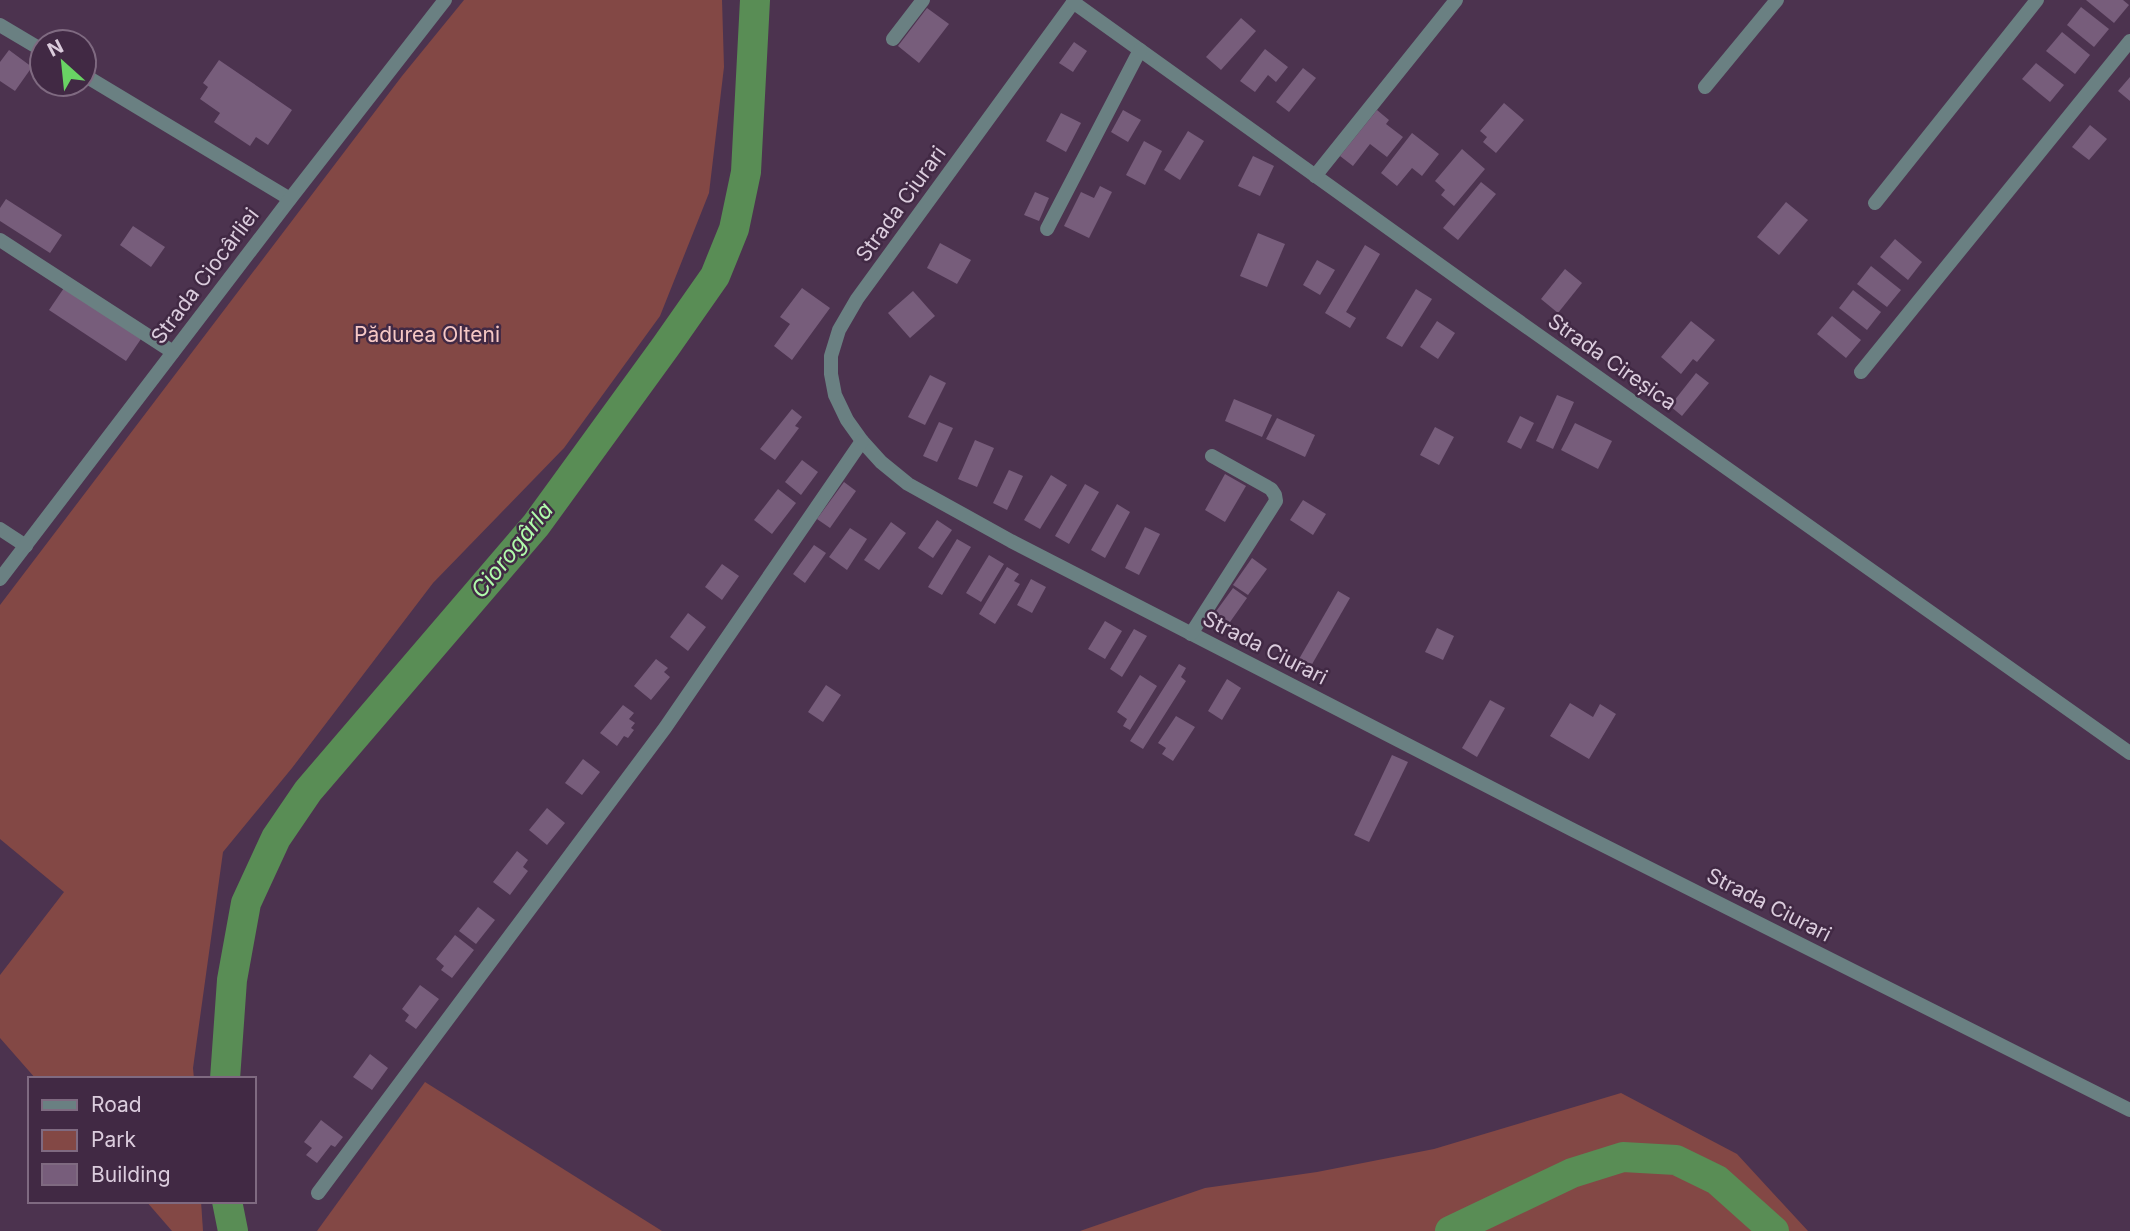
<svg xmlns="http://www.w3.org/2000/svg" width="2130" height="1231" viewBox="0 0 2130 1231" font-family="Inter,sans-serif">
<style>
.green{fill:#834845}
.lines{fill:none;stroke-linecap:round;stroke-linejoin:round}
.river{stroke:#598d55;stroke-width:30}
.building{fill:#775d7b}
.minor{stroke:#6a8082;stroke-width:14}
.tertiary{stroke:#6a8082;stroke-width:14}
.labels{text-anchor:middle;stroke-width:5;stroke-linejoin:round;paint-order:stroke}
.street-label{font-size:21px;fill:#dbccdd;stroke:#412944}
.park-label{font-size:21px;fill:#f6c8c5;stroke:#412944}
.water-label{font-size:23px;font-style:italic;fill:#b0fbab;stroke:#412944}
</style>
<rect width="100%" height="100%" fill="#4c334f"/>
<g class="green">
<path d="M464 0H722L724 67 709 193 660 316 564 448 433 583 292 768 223 852 193 1068 194 1079H36L0 1038V975L64 892 0 839V605L402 76Z"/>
<path d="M425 1082 662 1231H317Z"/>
<path d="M1621 1093 1737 1154 1808 1231H1080L1205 1188 1317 1172 1434 1149Z"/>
<path d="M146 1201H201L203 1231H172Z"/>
</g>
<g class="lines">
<g class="river">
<path d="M225 1079 232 980 246 903 276 838 308 791 536 525 666 346 715 276 734 229 746 172 755 0"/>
<path d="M227 1201 233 1231"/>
<path d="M1450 1231 1572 1173 1623 1157 1676 1160 1717 1180 1774 1231"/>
</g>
</g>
<g class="building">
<path d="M2086 0H2123L2129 5 2114 23Z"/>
<path d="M2081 7 2109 29 2094 47 2067 25Z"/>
<path d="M927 8 949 24 919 63 898 46Z"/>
<path d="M1241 18 1256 31 1221 70 1206 57Z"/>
<path d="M2062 32 2090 55 2075 74 2046 51Z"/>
<path d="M1074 42 1087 51 1073 72 1059 63Z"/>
<path d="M1265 49 1288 67 1276 82 1268 75 1255 92 1240 81Z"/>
<path d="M9 50 32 67 15 91 0 81V62Z"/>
<path d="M219 60 292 110 268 145 256 137 250 146 214 122 220 113 200 99 208 87 203 83Z"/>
<path d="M2036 63 2064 85 2050 102 2022 79Z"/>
<path d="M1303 68 1316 78 1289 112 1276 102Z"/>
<path d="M2130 77V101L2118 91Z"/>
<path d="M1504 103 1524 120 1496 153 1483 142 1487 137 1480 131Z"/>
<path d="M1123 110 1141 120 1128 142 1111 132Z"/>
<path d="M1377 110 1389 120 1386 124 1403 137 1387 157 1370 144 1353 166 1340 156Z"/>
<path d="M1061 113 1081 123 1066 152 1046 141Z"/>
<path d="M2090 125 2107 139 2089 160 2072 147Z"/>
<path d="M1188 131 1204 141 1180 180 1164 170Z"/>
<path d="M1412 133 1439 154 1422 176 1412 168 1397 186 1381 173Z"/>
<path d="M1144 141 1162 151 1145 185 1126 175Z"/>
<path d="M1462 149 1485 169 1454 206 1441 195 1445 190 1435 181Z"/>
<path d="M1253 156 1274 166 1260 196 1238 186Z"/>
<path d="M1481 182 1496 194 1458 240 1443 228Z"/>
<path d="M1100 186 1112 192 1089 238 1064 226 1081 192 1094 198Z"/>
<path d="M1035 192 1049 198 1039 221 1024 215Z"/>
<path d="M6 199 62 235 50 253 0 221V208Z"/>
<path d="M1786 202 1808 220 1779 255 1757 237Z"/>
<path d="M133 226 165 247 151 267 120 245Z"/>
<path d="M1258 233 1285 244 1267 287 1240 276Z"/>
<path d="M1895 239 1922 262 1908 280 1880 257Z"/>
<path d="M940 243 971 260 957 284 927 268Z"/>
<path d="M1365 245 1380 254 1346 312 1356 318 1350 328 1325 313Z"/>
<path d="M1317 260 1335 270 1320 295 1303 285Z"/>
<path d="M1871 266 1901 290 1887 307 1857 284Z"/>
<path d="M1565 269 1582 283 1558 313 1541 299Z"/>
<path d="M66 285 143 336 126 361 49 310Z"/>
<path d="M802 288 830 308 792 360 774 346 790 324 780 317Z"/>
<path d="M1416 289 1432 299 1402 347 1386 338Z"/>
<path d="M1853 290 1881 312 1867 330 1839 308Z"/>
<path d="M913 291 935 316 910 338 888 313Z"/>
<path d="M1832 316 1861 340 1846 358 1817 334Z"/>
<path d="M1437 321 1455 333 1438 359 1420 347Z"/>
<path d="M1691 321 1715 340 1697 362 1693 359 1681 374 1661 357Z"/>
<path d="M1696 373 1709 383 1682 416 1670 406Z"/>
<path d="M930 375 946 383 925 425 908 417Z"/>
<path d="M1557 395 1574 402 1553 449 1536 441Z"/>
<path d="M1234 399 1272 415 1262 437 1225 421Z"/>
<path d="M792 409 802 417 795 426 799 428 775 460 760 449Z"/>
<path d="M1520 416 1534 423 1521 449 1507 442Z"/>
<path d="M1277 418 1315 435 1305 457 1266 439Z"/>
<path d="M939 422 953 428 937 462 923 456Z"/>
<path d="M1575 423 1612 441 1598 469 1561 450Z"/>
<path d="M1435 427 1454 437 1439 465 1420 455Z"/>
<path d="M975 440 994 448 977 487 958 479Z"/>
<path d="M802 460 818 472 801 495 785 482Z"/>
<path d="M1009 470 1023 476 1007 510 993 503Z"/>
<path d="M1225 474 1246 486 1225 522 1205 510Z"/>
<path d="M1051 475 1067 485 1040 529 1024 520Z"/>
<path d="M844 482 856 491 830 528 817 519Z"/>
<path d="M1085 484 1099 492 1069 544 1055 536Z"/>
<path d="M778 489 796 503 772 534 754 520Z"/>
<path d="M1303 500 1326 514 1313 535 1290 520Z"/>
<path d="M1117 504 1130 512 1105 558 1091 550Z"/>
<path d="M937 520 952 530 933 558 918 548Z"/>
<path d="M891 522 906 533 879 570 864 560Z"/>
<path d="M1145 527 1160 534 1139 575 1125 568Z"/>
<path d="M850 528 867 539 847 570 829 557Z"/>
<path d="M957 539 971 547 942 595 928 587Z"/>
<path d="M814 545 826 553 805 583 793 574Z"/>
<path d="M989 555 1004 564 981 602 966 593Z"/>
<path d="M1252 558 1267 569 1248 595 1233 585Z"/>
<path d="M722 564 739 576 722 600 705 587Z"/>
<path d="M1007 567 1019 574 1014 581 1020 584 995 624 979 614Z"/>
<path d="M1031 579 1046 587 1032 613 1017 605Z"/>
<path d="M1233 588 1247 598 1230 622 1225 619 1219 627 1209 621Z"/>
<path d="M1338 591 1350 598 1307 673 1295 666Z"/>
<path d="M688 613 706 627 688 651 670 637Z"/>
<path d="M1105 621 1122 631 1105 659 1088 649Z"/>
<path d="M1437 628 1454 636 1443 660 1425 652Z"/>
<path d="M1134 629 1147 636 1122 677 1110 669Z"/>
<path d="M656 659 668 668 664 672 670 677 651 700 634 686Z"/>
<path d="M1179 664 1186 668 1181 677 1186 681 1143 749 1130 741Z"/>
<path d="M1140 675 1157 686 1130 730 1123 726 1127 719 1117 712Z"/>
<path d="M1227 679 1241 688 1222 720 1208 711Z"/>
<path d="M826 685 841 695 823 722 808 712Z"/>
<path d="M1490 700 1505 708 1477 757 1462 748Z"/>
<path d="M1570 703 1593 717 1600 704 1616 714 1589 759 1550 736Z"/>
<path d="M623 705 634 713 629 719 635 723 631 728 634 730 628 738 624 736 617 746 600 733Z"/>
<path d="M1176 716 1195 727 1173 761 1162 754 1166 748 1158 743Z"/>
<path d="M1392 755 1408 762 1369 842 1354 835Z"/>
<path d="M583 759 600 772 582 795 565 783Z"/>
<path d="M547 808 565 823 547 845 529 830Z"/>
<path d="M517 851 528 860 523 867 528 871 510 895 493 882Z"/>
<path d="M478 907 495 920 476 944 459 931Z"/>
<path d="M455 935 474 950 452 978 441 970 444 966 436 959Z"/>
<path d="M420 985 439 999 416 1029 405 1021 409 1015 402 1009Z"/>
<path d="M370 1054 388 1068 372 1090 353 1077Z"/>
<path d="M321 1120 343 1137 335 1147 331 1145 317 1163 306 1155 312 1148 304 1142Z"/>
</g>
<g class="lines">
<g class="minor">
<path d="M1075 0 857 299 839 330 831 356V374L835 395 847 420 862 441 881 462 908 484 1011 541 1573 830 2130 1110"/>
<path d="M1073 2 1490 301 2130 753"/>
<path d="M0 25 42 50"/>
<path d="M893 39 923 0"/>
<path d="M84 75 290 199"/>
<path d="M1705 87 1777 0"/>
<path d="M1315 176 1456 0"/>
<path d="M1875 203 2037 0"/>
<path d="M1047 229 1140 50"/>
<path d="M0 240 173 352"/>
<path d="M1861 372 2130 41"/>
<path d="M0 529 26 546"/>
<path d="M1191 634 1276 501 1275 495 1271 489 1212 456"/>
<path d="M318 1193 665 728 862 441"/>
</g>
<path class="tertiary" d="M0 579 290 199 445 0"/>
</g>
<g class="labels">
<g class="street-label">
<text transform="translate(901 204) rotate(-54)" y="7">Strada Ciurari</text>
<text transform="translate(205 276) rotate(-53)" y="7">Strada Ciocârliei</text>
<text transform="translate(1612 362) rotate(35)" y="7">Strada Cireșica</text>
<text transform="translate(1265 648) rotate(27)" y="7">Strada Ciurari</text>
<text transform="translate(1769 905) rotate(27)" y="7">Strada Ciurari</text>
</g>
<g class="park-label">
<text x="427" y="342">Pădurea Olteni</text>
</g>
<g class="water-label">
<text transform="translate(512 550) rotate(-51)" y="8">Ciorogârla</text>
</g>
</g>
<rect x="28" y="1077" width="228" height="126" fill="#412944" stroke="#7f6a81" stroke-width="2"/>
<rect x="42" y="1100" width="35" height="10" fill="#6a8082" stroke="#7f6a81" stroke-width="2"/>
<text x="91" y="1112" font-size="21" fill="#dbccdd">Road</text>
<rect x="42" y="1130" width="35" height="21" fill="#834845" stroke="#7f6a81" stroke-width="2"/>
<text x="91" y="1147" font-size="21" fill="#dbccdd">Park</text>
<rect x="42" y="1164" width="35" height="21" fill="#775d7b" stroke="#7f6a81" stroke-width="2"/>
<text x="91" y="1182" font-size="21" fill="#dbccdd">Building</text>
<g transform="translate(63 63) rotate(333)"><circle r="33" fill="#412944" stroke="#7f6a81" stroke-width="2"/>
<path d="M0-5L12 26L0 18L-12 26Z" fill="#69d364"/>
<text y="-10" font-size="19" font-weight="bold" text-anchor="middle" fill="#dbccdd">N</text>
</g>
</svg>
